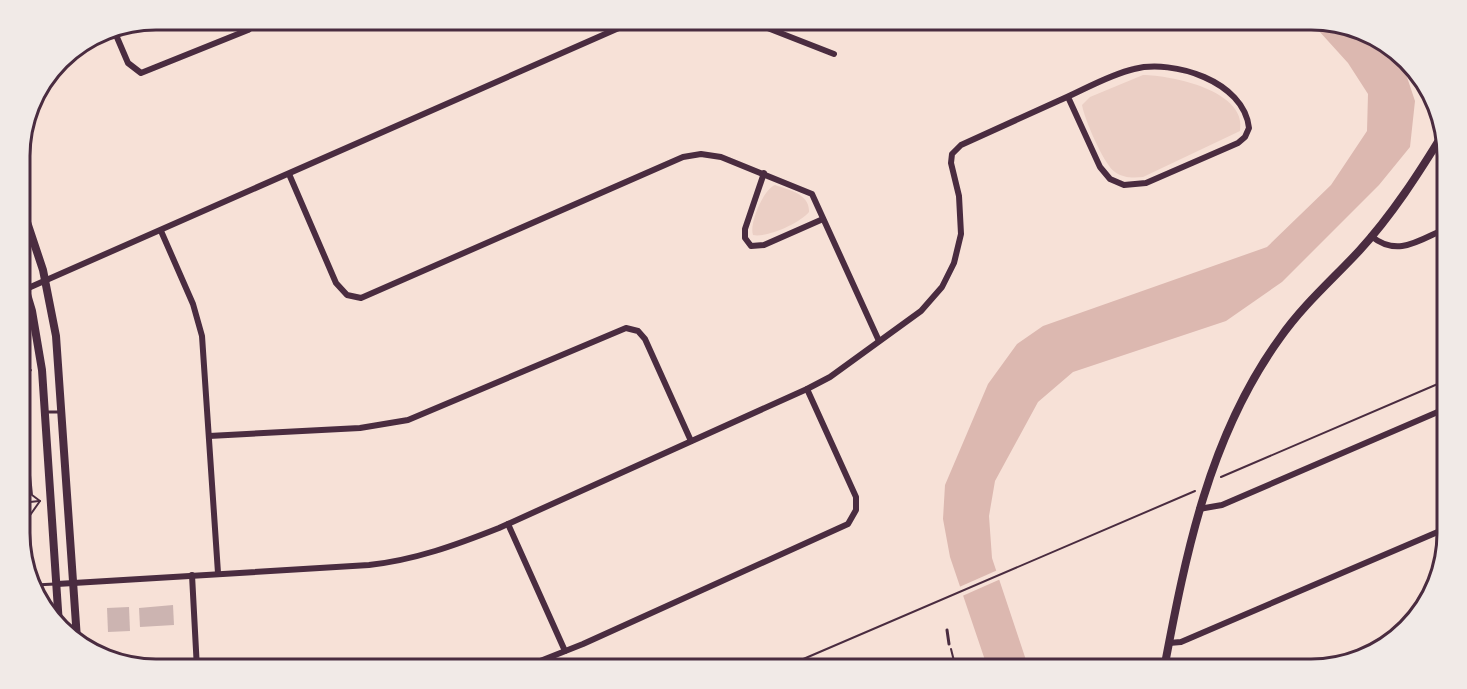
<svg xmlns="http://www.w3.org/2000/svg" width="1467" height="689" viewBox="0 0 1467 689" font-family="Literata,serif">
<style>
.green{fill:#ebcfc5}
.water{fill:#dcb8b0}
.pier{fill:#f7e1d7}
.building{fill:#ccb4b1}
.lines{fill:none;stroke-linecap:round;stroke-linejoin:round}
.path{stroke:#4a2c40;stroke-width:2}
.service{stroke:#4a2c40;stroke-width:3}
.minor{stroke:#4a2c40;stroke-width:6}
.tertiary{stroke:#4a2c40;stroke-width:8}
.rim{fill:none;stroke:#4a2c40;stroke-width:3}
</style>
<rect width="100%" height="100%" fill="#f7e1d7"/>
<g class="green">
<path d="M1143 75C1171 75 1248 91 1240 131L1143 177C1133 178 1123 178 1115 172 1104 165 1084 118 1082 105L1090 97Z"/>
<path d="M775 185C789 190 810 194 809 212 800 223 767 238 753 235 749 224 763 190 775 185Z"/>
</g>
<path class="water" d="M1309 20 1364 30 1401 59 1415 101 1410 147 1379 185 1282 282 1226 321 1073 372 1038 402 995 481 989 516 992 558 1029 669H988L950 557 943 519 945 485 988 384 1017 344 1043 326 1267 247 1331 185 1367 131 1368 94 1348 63Z"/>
<path class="pier" d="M1000 569 1003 578 960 597 957 588Z"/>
<g class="building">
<path d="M21 463 27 500 21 501Z"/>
<path d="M173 605 174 625 140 627 139 608Z"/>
<path d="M129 607 130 631 108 632 107 608Z"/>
</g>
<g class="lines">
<g class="path">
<path d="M20 351 27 354"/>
<path d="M31 370 21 385 32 495 40 501"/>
<path d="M1221 477 1447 380"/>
<path d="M21 503 39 501"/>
<path d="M21 528 40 501"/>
<path d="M951 649 956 669"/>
<path d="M780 669 1195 491"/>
</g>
<g class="service">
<path d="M47 412H61"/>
<path d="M35 585 55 584"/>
<path d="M947 630 949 644"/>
</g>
<g class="minor">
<path d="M747 20 834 54"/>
<path d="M113 28 128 63 141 73 248 30 261 20"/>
<path d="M764 173 745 229V238L751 246 764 245 823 219"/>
<path d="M289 174 336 283 347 295 361 298 683 157 701 154 721 157 812 194 879 341"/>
<path d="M161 231 193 304 202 336 218 573"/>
<path d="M1371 236C1398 258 1419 240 1447 228"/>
<path d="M26 289 637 20"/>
<path d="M209 436 360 428 408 420 626 328 638 331 645 339 691 441"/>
<path d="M1199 509 1222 505 1447 408"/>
<path d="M508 524 565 651"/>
<path d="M192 575 197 669"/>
<path d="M57 584 369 565C415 560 456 545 499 528L807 389 830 377 921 311 942 287 954 263 961 234 959 196 951 163 952 154 961 145 1058 101C1082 91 1108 75 1134 69 1173 59 1244 81 1249 128L1245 137 1238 143 1146 183 1124 185 1110 179 1100 167 1068 97"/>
<path d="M1169 643 1181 642 1447 528"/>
<path d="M520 669 583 644 848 524 856 510V497L807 389"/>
</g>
<g class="tertiary">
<path d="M20 201 43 270 56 336 77 639"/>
<path d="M20 271 32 311 42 370 59 625"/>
<path d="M1164 669C1186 553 1209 436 1280 338 1303 305 1333 279 1359 251 1392 215 1419 173 1444 132"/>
</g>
</g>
<path d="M0 0H1467V689H0ZM156 30H1311A126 126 0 0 1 1437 156V533A126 126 0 0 1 1311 659H156A126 126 0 0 1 30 533V156A126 126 0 0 1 156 30Z" fill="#f1eae7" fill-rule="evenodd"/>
<path class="rim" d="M156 30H1311A126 126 0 0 1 1437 156V533A126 126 0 0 1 1311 659H156A126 126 0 0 1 30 533V156A126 126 0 0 1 156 30Z"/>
</svg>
